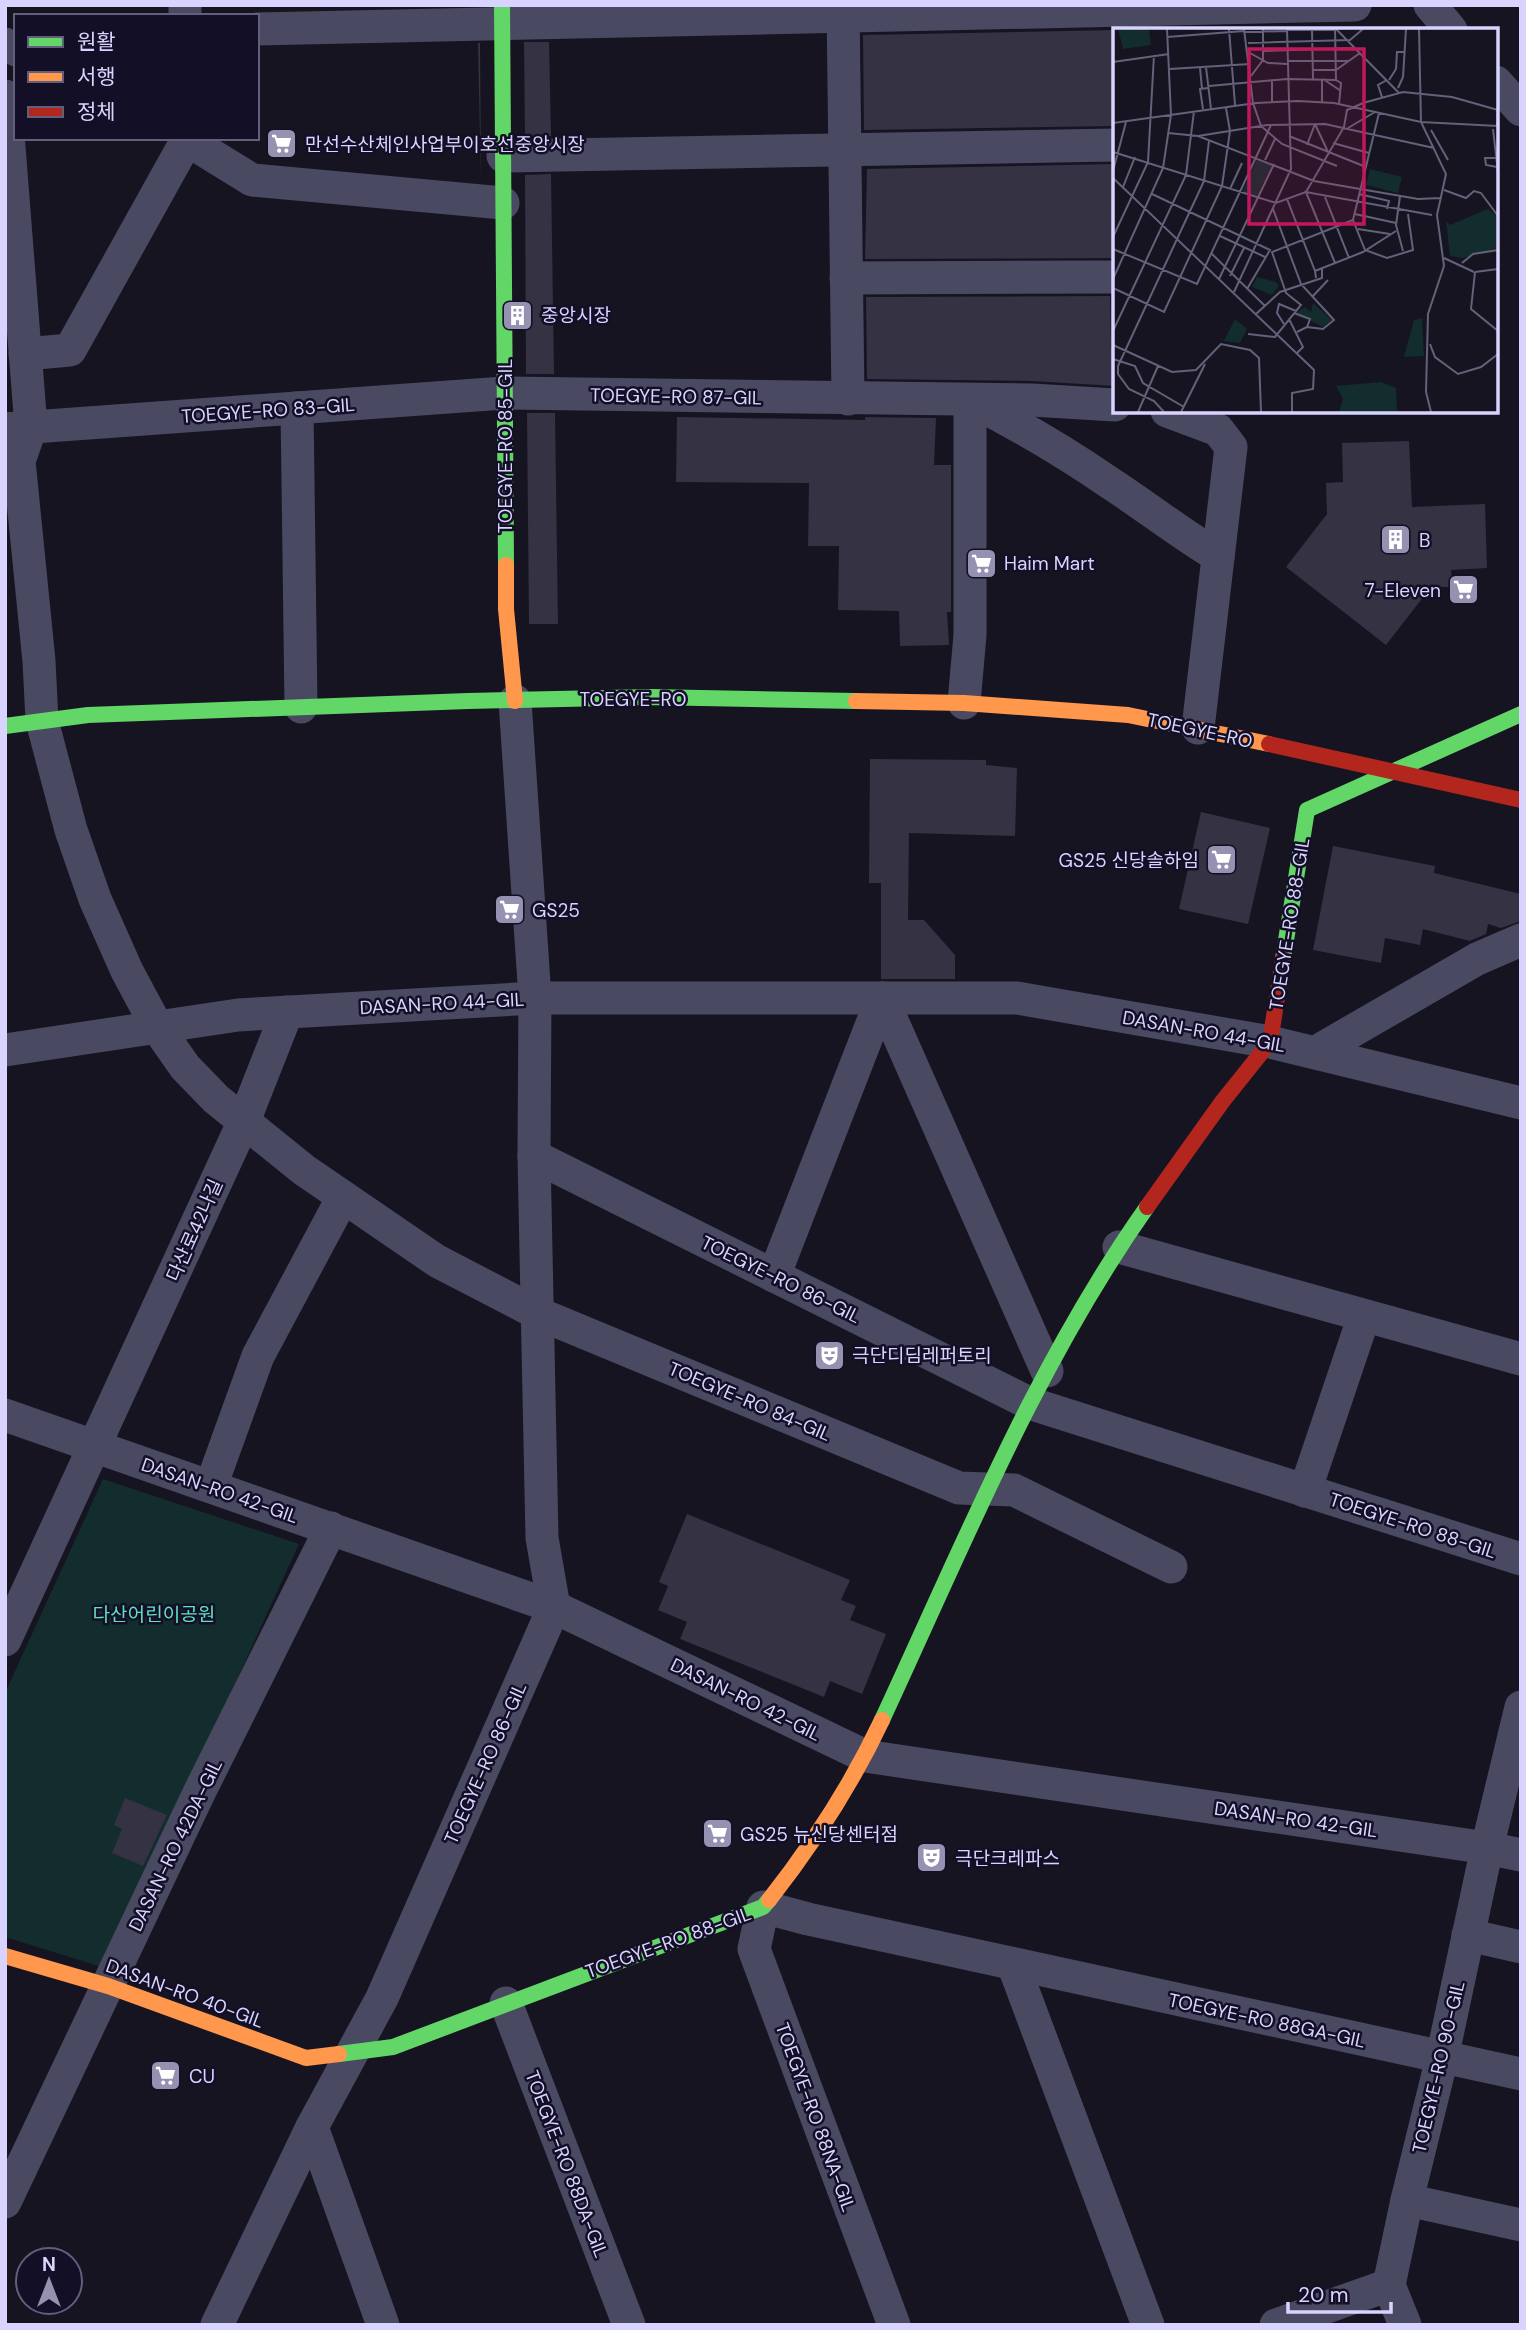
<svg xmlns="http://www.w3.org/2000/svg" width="1526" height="2330" viewBox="0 0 1526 2330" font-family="'DM Sans','Noto Sans KR',sans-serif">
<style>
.green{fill:#132c2d}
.building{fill:#343243}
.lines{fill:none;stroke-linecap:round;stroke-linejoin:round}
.street{stroke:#4a4962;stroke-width:33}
.fast{stroke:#63d668;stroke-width:16}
.slow{stroke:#ff974d;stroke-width:16}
.jam{stroke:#b3261e;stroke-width:16}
.labels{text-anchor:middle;stroke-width:5;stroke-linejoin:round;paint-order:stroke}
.poi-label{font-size:19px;fill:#d9d4ff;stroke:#130f26;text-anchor:start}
.street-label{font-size:19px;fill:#d9d4ff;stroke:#130f26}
.park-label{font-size:19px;fill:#5fe0c0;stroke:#130f26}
.inset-road{fill:none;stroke:#64617a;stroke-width:2}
.view{fill:#c2185b;fill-opacity:0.15;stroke:#c2185b;stroke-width:3.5}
.inset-edge{fill:none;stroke:#d9d4ff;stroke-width:3.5}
</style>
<rect width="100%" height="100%" fill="#161421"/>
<path class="green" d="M103 1479 299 1544 105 1968 5 1937V1693Z"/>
<g class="building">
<path d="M1115 30V126L864 130 863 35Z"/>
<path d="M524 42H549L551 136H525Z"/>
<path d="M478 43H480L481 182Z"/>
<path d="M1115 164V258L865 259 867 169Z"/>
<path d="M551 174 554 374H526L525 175Z"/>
<path d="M1110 296 1111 349H1115V386L1032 381 867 379 866 297Z"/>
<path d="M527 413H555L558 624H529Z"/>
<path d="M677 417 865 420V417L936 418 934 465H951V612H947L949 645 900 646 899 611 838 610 839 546H808L809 483 676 482Z"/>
<path d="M1409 441 1412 507 1485 504 1487 568 1451 570 1452 587H1431L1386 645 1286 567 1327 514 1326 483 1343 482 1342 443Z"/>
<path d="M870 759 986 760V765L1017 768 1015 836 909 833 908 920H924L955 955V979H881V883H869Z"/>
<path d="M1201 812 1270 828 1248 924 1179 909Z"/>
<path d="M1333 846 1435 866 1434 873 1521 894V921L1501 928 1488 924 1486 934 1470 941 1423 929 1420 945 1385 938 1381 963 1313 950Z"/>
<path d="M687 1514 850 1580 841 1600 856 1606 850 1620 886 1634 862 1694 830 1681 824 1697 680 1639 687 1622 658 1610 668 1586 659 1582Z"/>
<path d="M125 1798 167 1815 143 1866 112 1853 122 1829 114 1825Z"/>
</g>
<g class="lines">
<g class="street">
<path d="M185 5V16"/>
<path d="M843 5 848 399"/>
<path d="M1430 5 1451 30"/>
<path d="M257 29 1355 5"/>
<path d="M5 44 16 50"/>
<path d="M1496 82 1521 110"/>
<path d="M5 96 31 427 19 461 39 661 42 721 71 830 95 899 127 971 157 1027 185 1067 216 1099 304 1170 437 1261 537 1313 959 1488 1014 1490 1171 1567"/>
<path d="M184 138 252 180 503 203"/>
<path d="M503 156 1115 145"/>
<path d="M846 278 1115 277"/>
<path d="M25 354 70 350 188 138"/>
<path d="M297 408 301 707"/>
<path d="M1167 411 1218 430 1231 447 1198 728"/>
<path d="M5 429 504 393 1032 400 1115 405"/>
<path d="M964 703 970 635V400C1019 425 1065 452 1110 483 1147 507 1181 534 1218 556"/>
<path d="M882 998 1047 1371"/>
<path d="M5 1050 238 1015 535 998H1017L1270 1042 1521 1103"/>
<path d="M1316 1052 1477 959 1521 940"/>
<path d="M534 1156 1029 1403 1521 1559"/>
<path d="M1119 1247 1521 1359"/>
<path d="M774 1276 882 998"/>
<path d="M5 1415 554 1607 865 1756 1487 1848 1521 1855"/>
<path d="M211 1486 258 1356 343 1197"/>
<path d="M1305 1491 1364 1316"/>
<path d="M5 1640 244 1121 287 1012"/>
<path d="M1468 1935 1521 1947"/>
<path d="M1013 1964 1148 2325"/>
<path d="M506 2003 629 2325"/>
<path d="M312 2127 383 2325"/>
<path d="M1407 2200 1521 2225"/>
<path d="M5 2202 198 1795 331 1528"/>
<path d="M217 2325 312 2127 382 1998 554 1607 542 1538 534 1156 535 998 515 701"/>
<path d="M894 2325 754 1949 763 1907 808 1919 1521 2074"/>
<path d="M1276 2325 1389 2285"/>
<path d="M1405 2325 1389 2285 1407 2200 1442 2058 1487 1848 1521 1707"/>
</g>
<g class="fast">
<path d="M502 5 506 565"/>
<path d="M5 726 88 715 468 701 651 697 856 701"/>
<path d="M1283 959 1307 810 1521 714"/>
<path d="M882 1720C963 1546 1036 1364 1147 1207"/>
<path d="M339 2054 393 2047 763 1907 769 1900"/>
</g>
<g class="slow">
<path d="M506 565V609L515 701"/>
<path d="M856 701 964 703 1128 715 1269 744"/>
<path d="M769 1900C813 1844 852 1784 882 1720"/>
<path d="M5 1956 108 1986 306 2058 339 2054"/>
</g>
<g class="jam">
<path d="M1269 744 1521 800"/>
<path d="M1147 1207 1222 1102 1270 1042 1283 959"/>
</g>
</g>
<defs>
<symbol id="supermarket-square" viewBox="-11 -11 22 22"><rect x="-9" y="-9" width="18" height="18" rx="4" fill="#9591b1" stroke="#130f26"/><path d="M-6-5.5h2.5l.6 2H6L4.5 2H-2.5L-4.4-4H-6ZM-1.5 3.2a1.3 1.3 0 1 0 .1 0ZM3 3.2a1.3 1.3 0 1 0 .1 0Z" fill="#fff"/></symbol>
<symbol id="building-square" viewBox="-11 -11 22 22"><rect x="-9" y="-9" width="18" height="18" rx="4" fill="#9591b1" stroke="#130f26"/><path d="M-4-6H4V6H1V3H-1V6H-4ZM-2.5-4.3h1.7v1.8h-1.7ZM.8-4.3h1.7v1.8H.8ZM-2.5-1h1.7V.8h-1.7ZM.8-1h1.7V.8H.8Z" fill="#fff"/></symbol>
<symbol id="theatre-square" viewBox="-11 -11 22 22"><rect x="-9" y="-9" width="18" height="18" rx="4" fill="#9591b1" stroke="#130f26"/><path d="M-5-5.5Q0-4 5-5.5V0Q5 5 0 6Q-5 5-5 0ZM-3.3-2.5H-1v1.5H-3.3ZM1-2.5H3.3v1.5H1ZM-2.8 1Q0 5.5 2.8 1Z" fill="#fff"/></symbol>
</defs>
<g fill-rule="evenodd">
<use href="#supermarket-square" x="264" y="126" width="35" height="35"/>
<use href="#building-square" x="500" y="298" width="35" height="35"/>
<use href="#building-square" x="1378" y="522" width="35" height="35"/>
<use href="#supermarket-square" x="964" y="546" width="35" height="35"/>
<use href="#supermarket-square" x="1446" y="572" width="35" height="35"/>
<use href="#supermarket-square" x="1204" y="842" width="35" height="35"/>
<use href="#supermarket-square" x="492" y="892" width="35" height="35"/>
<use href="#theatre-square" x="812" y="1338" width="35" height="35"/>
<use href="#supermarket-square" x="700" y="1816" width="35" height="35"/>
<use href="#theatre-square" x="914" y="1840" width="35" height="35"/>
<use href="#supermarket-square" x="148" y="2058" width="35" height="35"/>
</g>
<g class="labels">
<g class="poi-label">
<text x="305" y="151">만선수산체인사업부이호선중앙시장</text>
<text x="541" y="322">중앙시장</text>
<text x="1419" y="547">B</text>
<text x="1004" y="570">Haim Mart</text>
<text x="1441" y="597" text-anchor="end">7-Eleven</text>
<text x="1199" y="867" text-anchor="end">GS25 신당솔하임</text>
<text x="532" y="917">GS25</text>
<text x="852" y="1362">극단디딤레퍼토리</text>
<text x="740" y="1841">GS25 뉴신당센터점</text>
<text x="955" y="1865">극단크레파스</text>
<text x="189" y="2083">CU</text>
</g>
<g class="street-label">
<text transform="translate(676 396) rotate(1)" y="7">TOEGYE-RO 87-GIL</text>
<text transform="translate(268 410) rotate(-4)" y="7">TOEGYE-RO 83-GIL</text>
<text transform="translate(505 446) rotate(-90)" y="7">TOEGYE-RO 85-GIL</text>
<text x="633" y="706">TOEGYE-RO</text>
<text transform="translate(1200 730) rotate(12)" y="7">TOEGYE-RO</text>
<text transform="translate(1289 924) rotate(-81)" y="7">TOEGYE-RO 88-GIL</text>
<text transform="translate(442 1003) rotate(-3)" y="7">DASAN-RO 44-GIL</text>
<text transform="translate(1204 1031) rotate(10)" y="7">DASAN-RO 44-GIL</text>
<text transform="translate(194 1230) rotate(-66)" y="7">다산로42나길</text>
<text transform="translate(781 1279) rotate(26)" y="7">TOEGYE-RO 86-GIL</text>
<text transform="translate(750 1401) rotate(23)" y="7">TOEGYE-RO 84-GIL</text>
<text transform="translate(220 1490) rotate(19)" y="7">DASAN-RO 42-GIL</text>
<text transform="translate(1413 1525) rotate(18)" y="7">TOEGYE-RO 88-GIL</text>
<text transform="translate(746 1699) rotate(26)" y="7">DASAN-RO 42-GIL</text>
<text transform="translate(485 1763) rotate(-66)" y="7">TOEGYE-RO 86-GIL</text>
<text transform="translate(1296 1819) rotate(8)" y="7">DASAN-RO 42-GIL</text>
<text transform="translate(175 1845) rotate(-64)" y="7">DASAN-RO 42DA-GIL</text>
<text transform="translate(668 1942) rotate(-20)" y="7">TOEGYE-RO 88-GIL</text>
<text transform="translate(185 1993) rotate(20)" y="7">DASAN-RO 40-GIL</text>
<text transform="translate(1267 2020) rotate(12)" y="7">TOEGYE-RO 88GA-GIL</text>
<text transform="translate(1438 2067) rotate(-77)" y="7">TOEGYE-RO 90-GIL</text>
<text transform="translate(816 2117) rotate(70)" y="7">TOEGYE-RO 88NA-GIL</text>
<text transform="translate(567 2164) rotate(69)" y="7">TOEGYE-RO 88DA-GIL</text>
</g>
<g class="park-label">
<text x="154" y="1621">다산어린이공원</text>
</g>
</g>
<g transform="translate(1113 28)">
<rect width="385" height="385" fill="#161421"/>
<path d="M5 1H36L38 17 10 21ZM144 132 159 137 144 168 129 164ZM257 141 289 149 285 165 253 157ZM375 181 385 189V220L350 230 337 228 333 193 337 197ZM144 249 163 254 166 258 159 267 139 259ZM200 275 219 292 210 299 183 285 192 279 198 284ZM309 290 311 328 291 329 301 292ZM122 291 134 301 127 315 111 313ZM268 354 283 360 284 384H226L230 371 223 358Z" fill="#132c2d"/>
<path class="inset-road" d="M116 1 122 77M131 1 140 75 148 98 169 116 224 138M199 1 200 51M222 1 223 52 228 55 226 76M223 1 286 65M306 1 308 94 333 146 324 187 331 238 315 286 313 364 318 384M174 2H222M131 4 174 3M54 9 131 3M135 15 237 12 250 1M150 23 242 20M137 25 155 35 174 36M174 33H237M0 34 56 26M93 39 98 81M87 40 89 61M57 41 137 36M200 42H223L247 25M138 48 150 32V1M210 51 228 63M159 52V74M276 52 283 41 284 24H291M96 58 174 51 223 52M285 60 290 49 293 1M269 69 265 57 274 52M209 74V51M90 81 87 61 95 60M266 85 240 192 252 222 274 230 300 222 295 186M0 95 143 75 185 73 221 75 308 94 385 98M202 96 215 124M384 98 385 73M235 100 262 84M380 101 385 145M318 102 335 132M55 105 85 108 201 153 305 171 327 170M85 108 154 97 212 96 321 120M176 108 253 139M220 115 256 125M194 117 202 96M0 124 163 175 193 164 231 99 234 82 250 75 290 64 339 69 385 82M383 130H372L373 137 384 139M152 132 162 111M0 143 13 94M0 150 201 342 200 361 179 365V384M10 159 22 129M117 161 129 135M331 162 353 170 361 163 368 165 385 188M39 166 157 222 134 261M246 166 276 173 274 181M287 168 283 197 290 223M212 169 236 230M174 171 202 243M160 181 188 256 221 292 210 301 194 299M242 186 283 195M245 201 277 206M107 208 152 229M0 209 35 134 41 27M0 221 84 256 158 97M98 225 152 278M331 230 361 244M222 235 193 164 319 187M349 235 360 226 385 222M362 244 358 281 385 303M362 244 385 241M117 248 131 220M203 250 202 243 250 224 283 203M0 251 50 140 58 87 54 1M106 251 161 136M0 260 51 284 109 158 117 103 113 80M121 264 178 141 174 1M200 268 215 252M181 285 197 291 194 299 184 304M143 286 167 264 209 250V240M176 291 190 319 184 325M171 296 164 285 166 276 183 283M0 303 73 147 81 83M135 306 162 309 188 277 173 265 159 224 240 192M317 316 322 329 345 346 368 339 385 326M0 317 59 344 83 342 108 316 137 322 146 330 148 384M0 331 22 338 30 355 71 379M25 384 45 338M51 384 41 373 16 361 5 346V338L91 153 96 113M68 384 92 336"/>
<path class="view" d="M136 21H251V196H136Z"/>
<rect width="385" height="385" class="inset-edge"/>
</g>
<rect width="1526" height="2330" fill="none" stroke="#d9d4ff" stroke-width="14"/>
<rect x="14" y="14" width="245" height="126" fill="#130f26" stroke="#625e7d" stroke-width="2"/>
<rect x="28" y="37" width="35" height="10" fill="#63d668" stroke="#625e7d" stroke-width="2"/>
<text x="77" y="49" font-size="21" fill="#d9d4ff">원활</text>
<rect x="28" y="72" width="35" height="10" fill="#ff974d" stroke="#625e7d" stroke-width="2"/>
<text x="77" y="84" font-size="21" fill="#d9d4ff">서행</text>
<rect x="28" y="107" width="35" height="10" fill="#b3261e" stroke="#625e7d" stroke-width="2"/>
<text x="77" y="119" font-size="21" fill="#d9d4ff">정체</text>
<g transform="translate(49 2281)"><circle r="33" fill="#130f26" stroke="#625e7d" stroke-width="2"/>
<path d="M0-5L12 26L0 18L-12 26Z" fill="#9591b1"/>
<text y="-10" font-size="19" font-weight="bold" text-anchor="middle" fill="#d9d4ff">N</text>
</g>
<path d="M1288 2302v10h103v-10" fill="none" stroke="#d9d4ff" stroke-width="3.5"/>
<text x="1298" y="2302" font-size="21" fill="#d9d4ff" stroke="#130f26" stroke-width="5" paint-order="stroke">20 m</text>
</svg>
